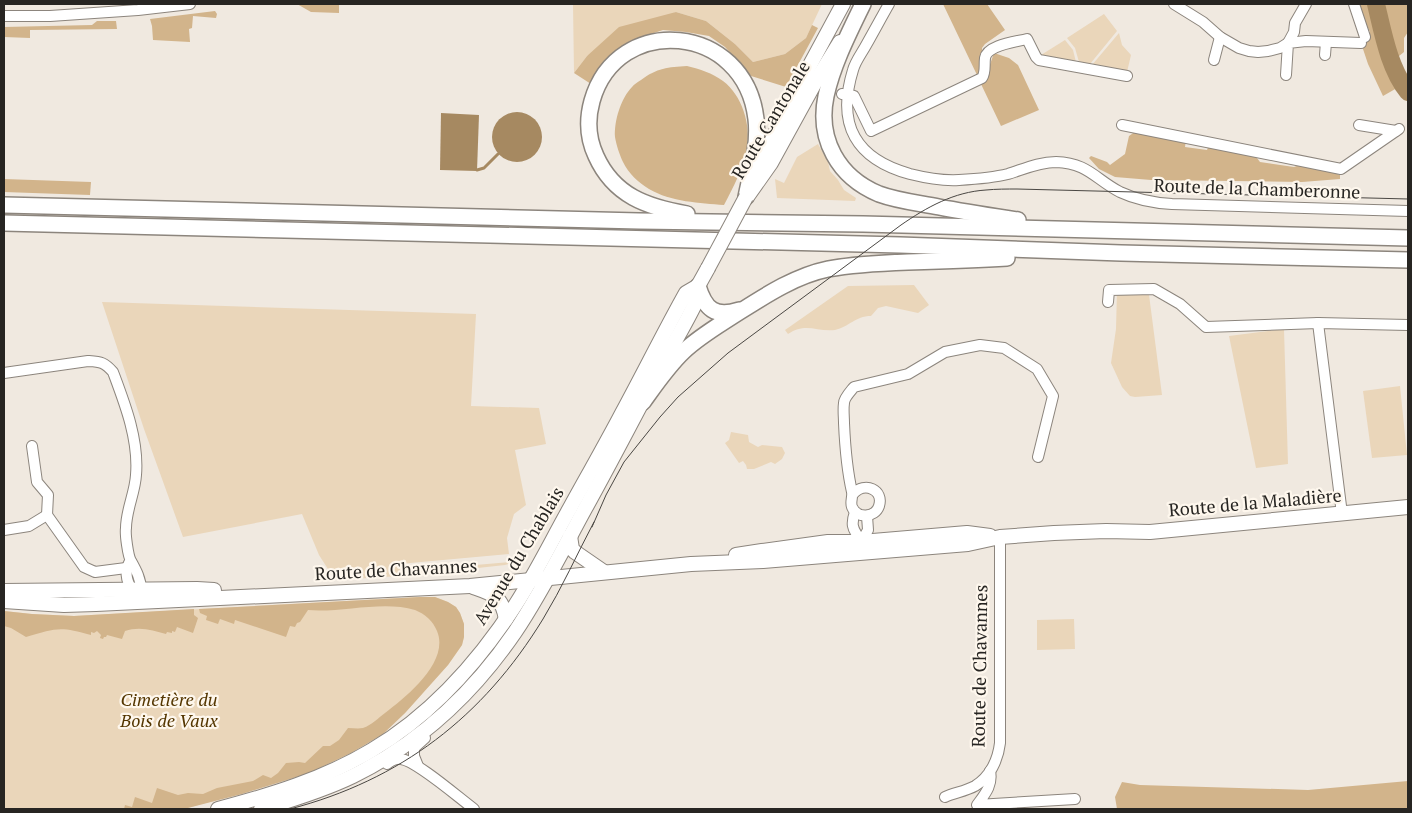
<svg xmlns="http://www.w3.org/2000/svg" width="1412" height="813" viewBox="0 0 1412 813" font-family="'PT Serif',serif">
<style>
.green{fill:#ead6ba}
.forest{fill:#d2b48b}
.water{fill:#a68961}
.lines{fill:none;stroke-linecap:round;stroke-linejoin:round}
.stream{stroke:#a68961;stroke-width:3}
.river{stroke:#a68961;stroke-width:18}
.minor-casing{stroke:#8c857d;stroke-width:12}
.major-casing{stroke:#8c857d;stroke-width:16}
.highway-casing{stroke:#8c857d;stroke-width:18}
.minor{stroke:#fff;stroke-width:10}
.major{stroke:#fff;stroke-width:14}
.highway{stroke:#fff;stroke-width:15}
.tram{stroke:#4a4743;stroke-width:1}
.major-bridge-casing{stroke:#8c857d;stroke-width:16;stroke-linecap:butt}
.major-bridge{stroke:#fff;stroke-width:14}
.labels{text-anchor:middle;stroke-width:4.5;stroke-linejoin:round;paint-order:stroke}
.street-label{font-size:18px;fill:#272522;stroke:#fef7ed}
.park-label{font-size:18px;font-style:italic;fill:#543600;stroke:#fef7ed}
</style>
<rect width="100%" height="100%" fill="#f0e9e0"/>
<g class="green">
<path d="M573 4H822L806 38 785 54 753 62 735 44 706 21 676 12 587 56 574 73Z"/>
<path d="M1104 14 1117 31 1090 64 1079 62 1075 48 1067 38Z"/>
<path d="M1119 33 1122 45 1131 55 1127 72 1092 65Z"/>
<path d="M1065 40 1073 50 1076 62 1041 55Z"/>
<path d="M818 144 828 162 830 171 838 180 844 190 856 198 855 201 777 198 775 179 784 183 797 157Z"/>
<path d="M914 285 929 305 918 313 886 306 878 308 871 316C855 316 849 327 835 330 816 332 806 322 788 334L785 330 848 286Z"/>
<path d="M1148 287 1162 395 1135 397 1130 396 1122 387 1111 363 1116 329 1117 290Z"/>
<path d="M102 302 476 314 471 406 539 408 546 444 515 450 526 505 514 514 507 538 509 554 399 564 401 576 335 580 319 555 302 514 183 537 144 429Z"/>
<path d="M1284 329 1288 464 1256 468 1229 336Z"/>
<path d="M1400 386 1407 455 1372 458 1363 391Z"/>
<path d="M731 432 748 435 749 442 758 447 762 445 782 447 785 453 782 459 775 464 771 462 754 469H747L746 465 743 461 739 463 725 443 729 440Z"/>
<path d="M520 558 521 560 505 565 414 575 418 570 510 562Z"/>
<path d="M420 597H435L448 602 456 607 460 613 464 624V637L462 645 448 665 405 713 383 734 351 753 309 773 287 780 184 809H4V611L32 614 74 616Z"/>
<path d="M1074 619 1075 649 1037 650V620Z"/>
</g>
<g class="forest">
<path d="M297 4H339V13L311 12Z"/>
<path d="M943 4H987L1005 30 985 44 982 48 983 59 981 73 977 75Z"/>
<path d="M1356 4H1408V32L1404 38V52L1389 64 1397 88 1383 96 1368 64 1363 49 1370 32Z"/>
<path d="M215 11 217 14 216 18 193 16 192 28 189 29 190 42 153 40 152 26 150 19Z"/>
<path d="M676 12 706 21 735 44 753 62 785 54 806 38 812 25 818 28 786 87 751 76 725 47 709 36 686 32 663 30 636 39 616 51 601 66 591 84 574 73 587 56 619 27Z"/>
<path d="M97 21H116L117 29 30 30V38L4 37V27L92 25Z"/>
<path d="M994 53 1009 58 1018 65 1039 110 1001 126 981 84 986 76Z"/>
<path d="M687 66C700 69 712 73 723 81 742 95 751 125 747 147 744 167 733 188 724 205 700 203 671 202 649 189 639 183 628 173 623 162 620 156 616 144 615 137 614 121 621 98 632 87 634 84 638 82 641 80 657 68 668 67 687 66Z"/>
<path d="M1136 131 1186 140 1185 147 1207 150 1209 145 1254 154 1260 162 1294 167 1302 164 1332 170 1334 173 1340 175V179L1302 182 1151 180 1115 177 1099 169 1089 158 1091 156 1107 162 1110 165 1125 154 1129 136Z"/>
<path d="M4 179 91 182 90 195 4 192Z"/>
<path d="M420 597H435L448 602 456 607 460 613 464 624V637L462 645 448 665 405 713 383 734 351 753 309 773 242 794 184 809H124L125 805 132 807 135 797 152 803 157 788 178 795 188 793 203 794 217 788 253 781 263 775 271 778 278 773 286 763 299 762 305 763 323 746H330L339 740 348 728C353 728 358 729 363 728 372 725 378 718 385 713 406 697 450 662 437 631 433 621 425 614 415 610 383 600 341 613 308 610L300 622 297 623 295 627 290 626 286 637 235 620 234 624 220 619 218 624 206 620 207 616 200 613 199 609Z"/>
<path d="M194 609V615L198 618 193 633 177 627 175 632 172 631V633L167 632 166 634C153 630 139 626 125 631L122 639 107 635 106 637H104L103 639 100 638 101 635 97 631 94 633 91 632V635C60 626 56 628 26 637L11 628 4 626V611L32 614 74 616Z"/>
<path d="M1408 781V809H1117L1115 797 1122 782 1140 785 1308 790Z"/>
</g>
<g class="water">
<circle cx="517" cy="137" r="25"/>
<path d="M441 113 479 115 477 171 440 170Z"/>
</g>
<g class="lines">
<path class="stream" d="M477 170 484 168 498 154"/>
<path class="river" d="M1376 4C1383 33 1389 68 1408 92"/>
<defs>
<g id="minor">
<path d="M889 4C881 18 873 33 865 47 861 54 855 62 853 70 836 125 856 159 910 174 926 178 942 181 959 180 976 179 992 178 1008 174 1024 169 1039 162 1056 162 1088 163 1095 179 1120 192 1137 200 1154 203 1172 204L1408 211"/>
<path d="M1174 4 1203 22 1220 37 1239 48 1249 51 1258 52 1268 51 1280 48 1288 43 1294 32 1295 23 1306 4"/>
<path d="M1354 4 1365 37"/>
<path d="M4 16H50L138 10 190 4"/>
<path d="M1325 55 1326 42"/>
<path d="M1214 60 1220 37"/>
<path d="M1286 75 1288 43 1306 41 1361 43"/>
<path d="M842 94 854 96 871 131 982 78C986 72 984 66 985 58 987 45 1015 42 1027 39L1036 57 1039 60 1127 76"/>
<path d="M1122 125 1341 169 1399 129"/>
<path d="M1359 125 1396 131"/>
<path d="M1108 302 1109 290 1154 289 1180 304 1206 327 1318 323 1408 325"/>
<path d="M1318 323 1342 514"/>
<path d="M4 373 88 361C101 362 104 362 113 372 125 404 139 440 136 475 135 493 126 510 126 528 125 534 128 556 131 561 136 570 141 579 141 590L135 594"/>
<path d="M32 446 37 482 48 495 47 515"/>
<path d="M853 494C865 481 884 490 879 506 875 518 857 519 852 507 850 502 853 497 852 492 847 470 845 446 844 423 844 417 843 410 844 403 844 398 850 392 854 387L908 374 945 352 980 345 1004 348 1037 369 1053 396 1038 457"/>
<path d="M855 512C848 532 859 531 861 546"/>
<path d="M4 530 29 526 47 515 84 567 95 572 126 568"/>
<path d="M861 542 868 530 867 516"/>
<path d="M129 563C124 573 127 586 136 593"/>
<path d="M387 764C391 761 396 758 401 759 417 761 459 798 474 809"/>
<path d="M418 766 414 756V748L425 738"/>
<path d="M990 771C993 785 985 794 977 805L1075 799"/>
<path d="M945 797C954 793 966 791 975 786 990 777 998 760 1000 743V537"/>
</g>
<g id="major">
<path d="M755 176 789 104 843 4"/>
<path d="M747 197 771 163 816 81 840 42"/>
<path d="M570 536 572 549 575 552 604 572"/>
<path d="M736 555 762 551 828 542H861L967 533 990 536"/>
<path d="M473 587C493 594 502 596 506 619"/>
<path d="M4 591 197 589 214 590"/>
<path d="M4 601 64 605 96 604 470 586 691 564 763 561 968 544 1000 537 1054 533 1106 531 1150 532 1408 507"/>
<path d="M218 809C271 795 324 779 372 750 431 715 479 661 516 604 536 573 552 540 570 508 586 479 603 449 619 419 642 377 663 334 686 293L698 286"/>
<path d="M261 809C292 800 324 790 353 776 420 743 474 692 515 632 542 592 563 549 586 507 612 460 636 413 661 367 673 344 686 323 697 300L698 286 708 268"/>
</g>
<g id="highway">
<path d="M863 4C849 33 833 64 826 96 817 139 838 177 879 194 898 201 919 203 939 207 965 212 992 216 1018 220"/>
<path d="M4 205 639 221 863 224 1408 238"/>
<path d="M687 214C647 207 614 196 596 156 588 139 587 119 592 101 617 12 745 23 756 119 759 145 751 172 746 197"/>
<path d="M4 223 900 245 1121 253 1408 260"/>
<path d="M698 286C705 309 715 318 739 310"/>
<path d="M643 402C656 384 668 366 684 351 699 337 716 327 733 316 763 297 794 276 828 269 855 264 881 263 908 262 941 261 974 260 1007 258"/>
</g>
</defs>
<use href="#minor" class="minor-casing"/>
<use href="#major" class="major-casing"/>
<use href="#highway" class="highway-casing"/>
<use href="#minor" class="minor"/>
<use href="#major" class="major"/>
<use href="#highway" class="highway"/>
<g class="tram">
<path d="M592 527 606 495 624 462 660 417 678 397 728 353 901 225C927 207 954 192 986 190 996 189 1007 189 1017 189L1408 199"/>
<path d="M290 809C401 780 483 717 543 619 562 588 577 554 594 522"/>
</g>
<defs>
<path id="major-bridge" d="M708 268 746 197"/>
</defs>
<use href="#major-bridge" class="major-bridge-casing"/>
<use href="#major-bridge" class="major-bridge"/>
</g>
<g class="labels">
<g class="street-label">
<text transform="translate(771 120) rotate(-59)" y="6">Route Cantonale</text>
<text transform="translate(1257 189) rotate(2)" y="6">Route de la Chamberonne</text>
<text transform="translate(1255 503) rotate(-5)" y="6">Route de la Maladière</text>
<text transform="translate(519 556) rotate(-59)" y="6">Avenue du Chablais</text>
<text transform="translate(396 570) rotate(-3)" y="6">Route de Chavannes</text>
<text transform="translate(980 666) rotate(-89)" y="6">Route de Chavannes</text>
</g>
<g class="park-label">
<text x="169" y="706">Cimetière du<tspan x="169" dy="21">Bois de Vaux</tspan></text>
</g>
</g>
<rect width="1412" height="813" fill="none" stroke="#272522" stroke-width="10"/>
</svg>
